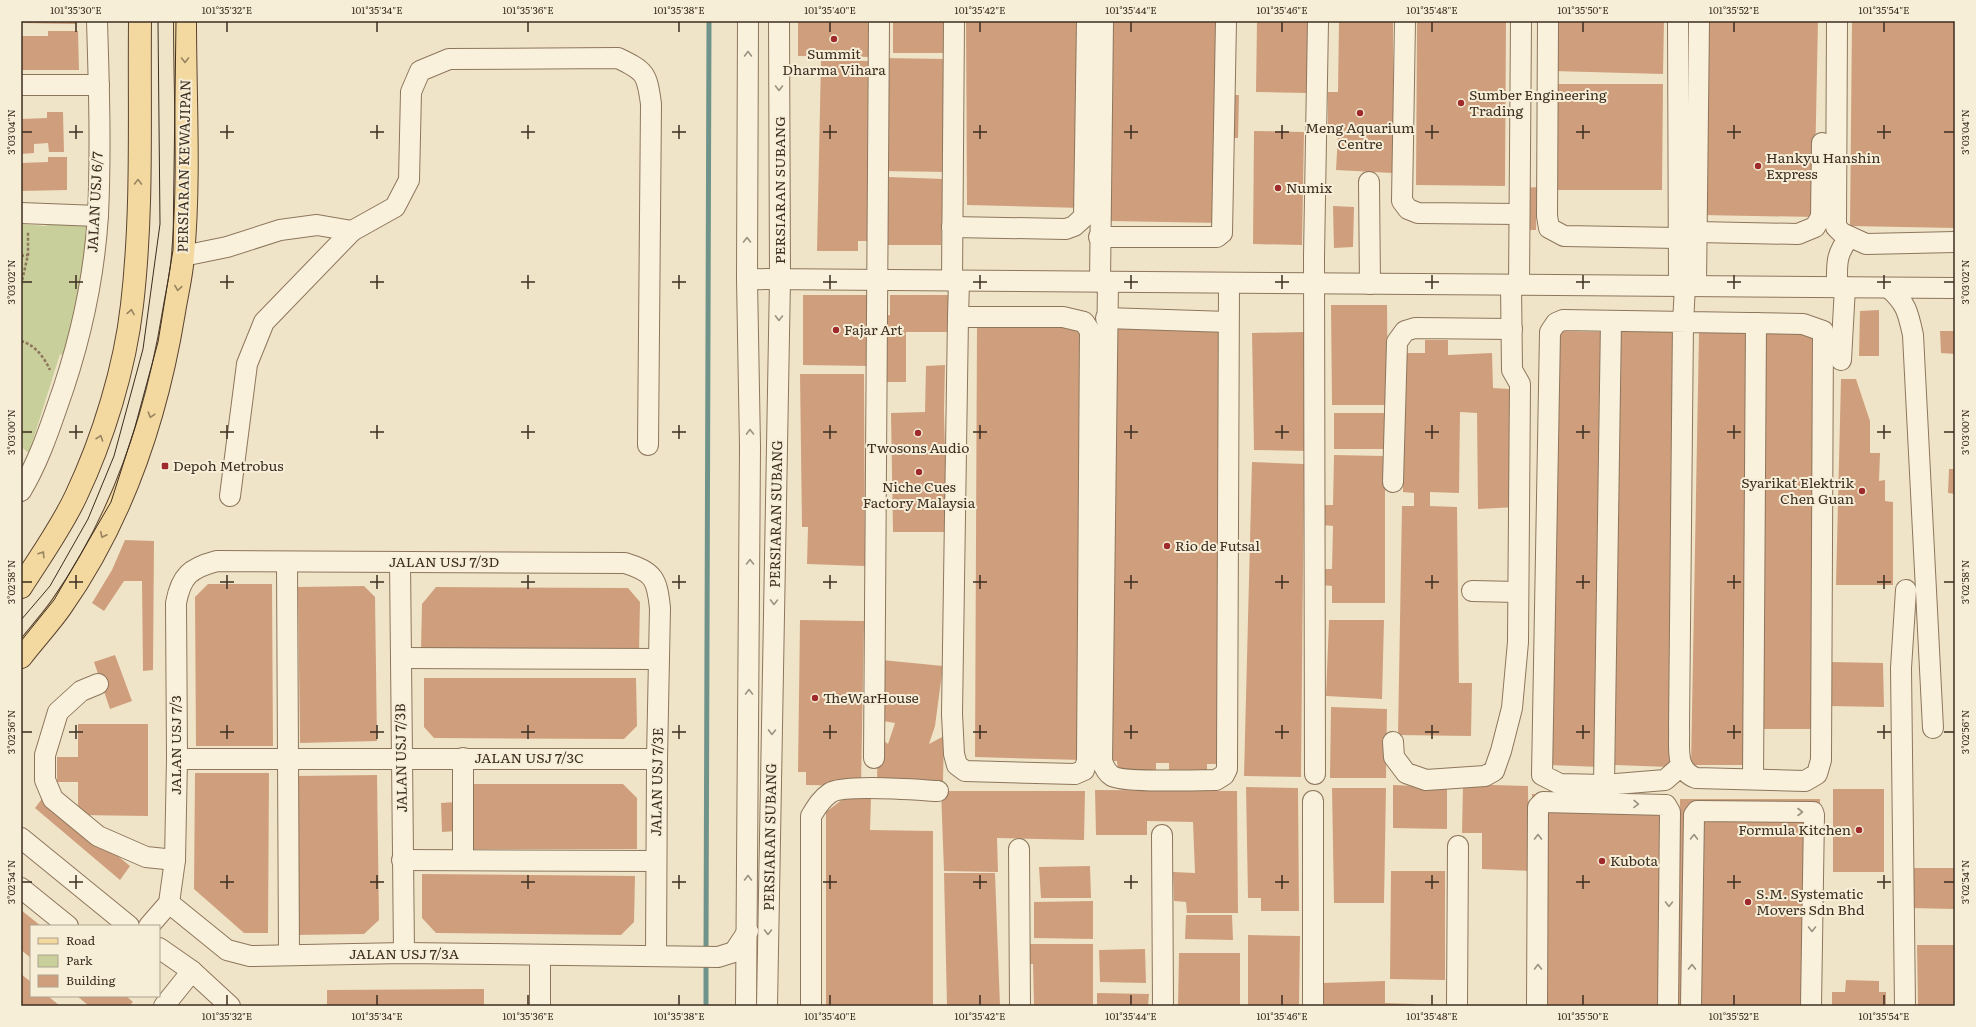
<svg xmlns="http://www.w3.org/2000/svg" width="1976" height="1027" viewBox="0 0 1976 1027" font-family="Literata,serif">
<style>
.green{fill:#c9cf9b}
.lines{fill:none;stroke-linecap:round;stroke-linejoin:round}
.stream{stroke:#6f938a;stroke-width:5}
.building{fill:#cf9f7d}
.minor-casing{stroke:#8d765c;stroke-width:22}
.major-casing{stroke:#5b4430;stroke-width:24}
.path{stroke:#8d765c;stroke-width:2.5;stroke-dasharray:3 2;stroke-linecap:butt}
.minor{stroke:#faf1dc;stroke-width:20}
.major{stroke:#f3d9a0;stroke-width:22}
.tram{stroke:#3d2e20;stroke-width:1}
.oneway{stroke:#9c907e}
.oneway2{stroke:#988460}
.ticks{fill:none;stroke:#3d2e20;stroke-width:1.5}
.poi-dot{fill:#9e2a2b;stroke:#f7eed8;stroke-width:1.5}
.labels{text-anchor:middle;stroke-width:4;stroke-linejoin:round;paint-order:stroke}
.poi-label{font-size:14px;fill:#3d2e20;stroke:#f7eed8;text-anchor:start}
.street-label{font-size:14px;fill:#3d2e20;stroke:#f7eed8}
.neatline{fill:none;stroke:#3d2e20;stroke-width:1.5}
.ticks-label{font-size:10px;text-anchor:middle;fill:#3d2e20}
</style>
<rect width="100%" height="100%" fill="#f0e4c8"/>
<path class="green" d="M48 219 93 222 67 357 60 354 29 453 21 447V224L46 226Z"/>
<g class="lines">
<g class="stream">
<path d="M706 952 709 21"/>
<path d="M706 1006V960"/>
</g>
</g>
<g class="building">
<path d="M21 21H76V24L21 23Z"/>
<path d="M798 21H870L871 57 798 56Z"/>
<rect x="893" y="21" width="57" height="32"/>
<path d="M966 21H1084L1082 208 967 205Z"/>
<path d="M1112 21H1223L1222 95H1239L1238 138H1221L1220 223 1110 221Z"/>
<path d="M1257 21H1308L1307 93 1256 92Z"/>
<path d="M1339 21H1393V173L1336 170 1338 134H1328V92H1338Z"/>
<path d="M1417 21H1506L1505 186 1416 185Z"/>
<path d="M1553 21H1664L1663 74 1552 71Z"/>
<path d="M1704 21H1818L1814 217 1700 215 1682 117 1683 71H1703Z"/>
<path d="M1852 21H1955V228L1850 226Z"/>
<path d="M48 31H78L79 70H21V36H48Z"/>
<path d="M880 58 948 59V172L880 171Z"/>
<path d="M821 60 868 61 867 241H858V251H817Z"/>
<path d="M1555 84H1663L1662 190H1555Z"/>
<path d="M47 112H63L64 152H49L48 143 34 144V153L21 154V119L47 118Z"/>
<path d="M1254 131 1304 132 1302 245 1253 244Z"/>
<path d="M48 157H67V190L21 191V163L48 162Z"/>
<path d="M889 177 943 179 941 245H886Z"/>
<path d="M1537 187 1536 230H1523L1524 188Z"/>
<path d="M1333 206 1354 207 1353 247 1334 248Z"/>
<path d="M803 295H871L869 366 803 365Z"/>
<path d="M890 295H951L950 332H906V382H885L883 316 890 315Z"/>
<path d="M1331 305H1387L1388 405H1332Z"/>
<path d="M1879 310V356H1859L1860 311Z"/>
<path d="M977 325 1085 327 1082 760 975 757Z"/>
<path d="M1115 328 1225 330 1220 764H1207V774L1169 773V763H1156V773L1118 771 1117 761H1109Z"/>
<path d="M1620 330 1676 332 1669 767 1615 765Z"/>
<path d="M1555 331 1607 332 1600 767 1549 765Z"/>
<path d="M1940 331H1955V354L1941 353Z"/>
<path d="M1304 332 1307 451 1254 450 1252 333Z"/>
<path d="M1699 332H1751L1744 765H1691Z"/>
<path d="M1764 332 1820 333 1813 729H1759Z"/>
<path d="M1425 340H1448V355L1492 353 1493 388 1509 389 1510 413H1516L1517 507 1478 509 1477 413 1460 412 1459 493 1430 492V506L1457 507 1459 683H1472L1471 736 1398 735 1402 506H1414V493L1403 492 1402 353H1425Z"/>
<path d="M945 365 944 411 947 532H893L891 413 925 412 926 366Z"/>
<path d="M800 374H864L865 566 807 564 808 527H802Z"/>
<path d="M1841 379H1856L1870 421V453H1880L1879 481 1885 480V501L1893 502V585H1836Z"/>
<path d="M1334 413H1387L1386 449H1334Z"/>
<path d="M1334 455 1385 456V603H1332V586L1323 585V569H1332L1333 526 1323 525V505H1333Z"/>
<path d="M1252 462 1304 464 1301 777 1244 776Z"/>
<path d="M1949 469H1955V494L1948 493Z"/>
<path d="M125 540 154 541 153 670 143 671 142 581H124L104 611 92 603 112 570Z"/>
<path d="M208 584H272L273 746H196L195 597Z"/>
<path d="M364 586 375 597 377 741 300 743 298 587Z"/>
<path d="M436 587 628 588 640 602 639 653 421 651 422 604Z"/>
<path d="M800 620 864 621 861 786 806 785V772H798Z"/>
<path d="M1329 620H1384L1382 699 1326 696Z"/>
<path d="M115 655 132 701 110 709 94 662Z"/>
<path d="M882 660 943 666 935 726 929 744 944 736 943 782 877 781 878 736 888 744 895 723 877 720Z"/>
<path d="M1831 662 1883 663 1884 707 1830 706Z"/>
<path d="M424 678H636L637 726 624 739 434 738 424 727Z"/>
<path d="M1331 707 1387 709 1386 778H1330Z"/>
<path d="M78 724H148V816L78 815V782H57V757H78Z"/>
<path d="M195 773H269L268 933H244L194 889Z"/>
<path d="M377 775 379 920 364 934 297 935 295 776Z"/>
<path d="M468 784H623L637 798V849H468Z"/>
<path d="M1463 784 1528 786 1529 871 1482 869V833H1462Z"/>
<path d="M1393 785 1447 787V829L1393 828Z"/>
<path d="M1246 787 1298 788 1299 911H1261V898H1248Z"/>
<path d="M1332 788H1386L1384 903H1334Z"/>
<rect x="1833" y="789" width="51" height="83"/>
<path d="M1095 790 1237 791 1238 913H1187L1186 902 1174 901 1173 872 1195 873 1193 822 1147 821V835H1096Z"/>
<path d="M941 791H1085L1084 840 997 838 998 872 944 871Z"/>
<path d="M1532 794 1673 798 1669 1006H1534Z"/>
<path d="M44 796 130 866 120 880 35 808Z"/>
<path d="M843 799H871L870 830 933 831V1006H826V812Z"/>
<path d="M1680 799H1820L1816 1006H1676Z"/>
<path d="M455 802 456 831 442 832 441 803Z"/>
<path d="M1090 866 1091 898H1041L1039 867Z"/>
<path d="M1910 868H1955V909L1909 908Z"/>
<path d="M1391 871H1445V980L1390 979Z"/>
<path d="M944 873H995L1000 1006H947Z"/>
<path d="M422 874 635 876 634 922 621 935 436 933 422 918Z"/>
<path d="M1093 901V939L1034 938V902Z"/>
<path d="M21 910 41 926H31V958L21 950Z"/>
<path d="M1186 915H1232L1233 940 1185 939Z"/>
<path d="M1248 935 1300 936 1299 1006H1248Z"/>
<path d="M1026 944H1093V1006H1034L1033 964H1026Z"/>
<path d="M1917 945H1955V1006H1918Z"/>
<path d="M1145 949 1146 983 1100 982 1099 950Z"/>
<path d="M1179 953H1240V1006H1178Z"/>
<path d="M21 974 31 982V996H48L60 1006H21Z"/>
<path d="M1846 980 1879 981V992H1886V1006H1832V992H1845Z"/>
<path d="M1385 981V1003L1415 1004V1006H1322V983Z"/>
<path d="M484 989V1006H327V990Z"/>
<path d="M1097 993 1149 994 1148 1006H1097Z"/>
<path d="M77 996H126L133 1002 129 1006H89Z"/>
</g>
<g class="lines">
<defs>
<g id="minor">
<path d="M1405 21 1402 201 1408 209 1418 213 1519 214"/>
<path d="M1548 21 1547 216 1549 228 1564 236 1678 238"/>
<path d="M1678 21 1679 286"/>
<path d="M1837 21 1836 227 1842 233 1866 244 1955 242"/>
<path d="M21 85H99"/>
<path d="M1369 182 1370 284"/>
<path d="M21 213 98 216"/>
<path d="M952 227 1066 229 1074 226 1084 217 1087 21"/>
<path d="M1697 232 1798 234 1815 227 1821 217 1822 143"/>
<path d="M1099 237H1217L1222 233 1226 21"/>
<path d="M183 256 227 247 280 230 317 225 352 231"/>
<path d="M747 279 1955 288"/>
<path d="M952 281 954 21"/>
<path d="M1100 282 1103 21"/>
<path d="M1108 282 1102 761C1104 767 1107 773 1112 776 1124 783 1198 780 1216 780L1224 775 1227 769 1229 283"/>
<path d="M1519 285 1521 21"/>
<path d="M1696 285 1699 21"/>
<path d="M1837 287C1837 265 1835 254 1850 237"/>
<path d="M1889 288C1906 303 1908 312 1913 335L1933 728"/>
<path d="M958 317H1063L1084 322 1090 331 1087 761 1084 770 1075 774 965 771 957 765 954 754 952 714 958 317 959 281"/>
<path d="M1106 318 1228 322"/>
<path d="M1841 360 1845 287"/>
<path d="M1393 482 1397 342 1405 331 1415 328 1512 329"/>
<path d="M21 491C37 464 47 436 57 407 79 346 94 280 98 215 101 151 99 85 97 21"/>
<path d="M230 496 247 364 264 322 352 231 395 207 409 180 411 92 420 71 449 59 618 58C645 71 647 73 651 104L648 445"/>
<path d="M287 562 289 955"/>
<path d="M400 562 404 953"/>
<path d="M1472 591 1518 592"/>
<path d="M401 658 659 659"/>
<path d="M98 684 81 691 58 712 45 755V780L53 799 98 836 146 857 175 860"/>
<path d="M1393 742 1394 757 1406 773 1426 780 1485 776 1494 771 1501 751 1512 708 1518 642 1520 384 1512 370 1511 285"/>
<path d="M463 758V860"/>
<path d="M874 758 879 21"/>
<path d="M177 759H657"/>
<path d="M1681 766 1665 780 1604 785 1560 784 1542 775 1550 332 1556 323 1563 320 1803 324 1823 331 1821 760 1817 774 1805 781 1696 778C1674 770 1680 747 1679 728L1683 323 1685 286"/>
<path d="M1315 774 1314 256 1318 21"/>
<path d="M1753 779 1756 323"/>
<path d="M1604 785 1611 321"/>
<path d="M1162 835 1163 1006"/>
<path d="M21 838 129 926"/>
<path d="M1019 849 1020 1006"/>
<path d="M402 860 656 861"/>
<path d="M21 888 68 926"/>
<path d="M169 903 227 950 250 956 404 953 718 957 734 952 748 931"/>
<path d="M149 926 169 903 175 860 177 759 176 603C181 576 190 568 217 561L625 563C654 572 657 579 660 608L657 759 656 955"/>
<path d="M159 948 192 971 230 1006"/>
<path d="M540 955V1006"/>
<path d="M164 1006 192 971"/>
<path d="M746 1006 750 447 747 279 748 21"/>
<path d="M767 1006 780 279 779 21"/>
<path d="M811 1006V816C816 808 821 799 830 793 844 784 918 790 938 791"/>
<path d="M1313 1006V801"/>
<path d="M1457 1006 1458 846"/>
<path d="M1537 1006 1538 807 1543 802 1666 805 1670 812 1668 1006"/>
<path d="M1691 1006 1694 815 1697 811 1813 812 1814 815 1811 1006"/>
<path d="M1905 1006 1901 668 1906 590"/>
</g>
<g id="major">
<path d="M21 587C40 557 61 528 76 496 103 439 125 368 132 305 143 211 139 115 140 21"/>
<path d="M21 657C34 640 49 624 61 607 123 519 157 416 174 312 177 293 182 274 183 255 190 178 185 98 185 21"/>
</g>
</defs>
<use href="#minor" class="minor-casing"/>
<use href="#major" class="major-casing"/>
<g class="path">
<path d="M21 256 28 255"/>
<path d="M21 285 28 255V231"/>
<path d="M21 341C35 345 44 357 50 370"/>
</g>
<use href="#minor" class="minor"/>
<use href="#major" class="major"/>
<g class="tram">
<path d="M21 620 50 586 88 519 114 456 143 349 160 224 158 21"/>
<path d="M21 641 54 600 111 502 135 427 158 342 173 250 176 21"/>
</g>
</g>
<defs><path id="oneway-chevron" d="M-2-3.5L2.5 0L-2 3.5" fill="none" stroke-width="1.6" stroke-linecap="round" stroke-linejoin="round"/></defs>
<g class="oneway">
<use href="#oneway-chevron" transform="translate(748 54) rotate(-90)"/>
<use href="#oneway-chevron" transform="translate(779 88) rotate(90)"/>
<use href="#oneway-chevron" transform="translate(747 240) rotate(-90)"/>
<use href="#oneway-chevron" transform="translate(779 318) rotate(91)"/>
<use href="#oneway-chevron" transform="translate(750 432) rotate(-91)"/>
<use href="#oneway-chevron" transform="translate(750 562) rotate(-90)"/>
<use href="#oneway-chevron" transform="translate(774 602) rotate(91)"/>
<use href="#oneway-chevron" transform="translate(749 692) rotate(-90)"/>
<use href="#oneway-chevron" transform="translate(772 732) rotate(91)"/>
<use href="#oneway-chevron" transform="translate(1636 804) rotate(1)"/>
<use href="#oneway-chevron" transform="translate(1800 812)"/>
<use href="#oneway-chevron" transform="translate(1538 837) rotate(-90)"/>
<use href="#oneway-chevron" transform="translate(1694 837) rotate(-89)"/>
<use href="#oneway-chevron" transform="translate(748 878) rotate(-90)"/>
<use href="#oneway-chevron" transform="translate(1669 904) rotate(91)"/>
<use href="#oneway-chevron" transform="translate(1812 929) rotate(91)"/>
<use href="#oneway-chevron" transform="translate(768 932) rotate(91)"/>
<use href="#oneway-chevron" transform="translate(1538 967) rotate(-90)"/>
<use href="#oneway-chevron" transform="translate(1692 967) rotate(-89)"/>
</g>
<g class="oneway2">
<use href="#oneway-chevron" transform="translate(185 60) rotate(90)"/>
<use href="#oneway-chevron" transform="translate(138 182) rotate(-89)"/>
<use href="#oneway-chevron" transform="translate(178 288) rotate(99)"/>
<use href="#oneway-chevron" transform="translate(131 312) rotate(-80)"/>
<use href="#oneway-chevron" transform="translate(151 415) rotate(107)"/>
<use href="#oneway-chevron" transform="translate(100 438) rotate(-71)"/>
<use href="#oneway-chevron" transform="translate(103 535) rotate(116)"/>
<use href="#oneway-chevron" transform="translate(42 554) rotate(-57)"/>
</g>
<path class="ticks" d="M76 22V32M227 22V32M377 22V32M528 22V32M679 22V32M830 22V32M980 22V32M1131 22V32M1282 22V32M1432 22V32M1583 22V32M1734 22V32M1884 22V32M76 125V139M227 125V139M377 125V139M528 125V139M679 125V139M830 125V139M980 125V139M1131 125V139M1282 125V139M1432 125V139M1583 125V139M1734 125V139M1884 125V139M22 132H32M69 132H83M220 132H234M370 132H384M521 132H535M672 132H686M823 132H837M973 132H987M1124 132H1138M1275 132H1289M1425 132H1439M1576 132H1590M1727 132H1741M1877 132H1891M1944 132H1954M76 275V289M227 275V289M377 275V289M528 275V289M679 275V289M830 275V289M980 275V289M1131 275V289M1282 275V289M1432 275V289M1583 275V289M1734 275V289M1884 275V289M22 282H32M69 282H83M220 282H234M370 282H384M521 282H535M672 282H686M823 282H837M973 282H987M1124 282H1138M1275 282H1289M1425 282H1439M1576 282H1590M1727 282H1741M1877 282H1891M1944 282H1954M76 425V439M227 425V439M377 425V439M528 425V439M679 425V439M830 425V439M980 425V439M1131 425V439M1282 425V439M1432 425V439M1583 425V439M1734 425V439M1884 425V439M22 432H32M69 432H83M220 432H234M370 432H384M521 432H535M672 432H686M823 432H837M973 432H987M1124 432H1138M1275 432H1289M1425 432H1439M1576 432H1590M1727 432H1741M1877 432H1891M1944 432H1954M76 575V589M227 575V589M377 575V589M528 575V589M679 575V589M830 575V589M980 575V589M1131 575V589M1282 575V589M1432 575V589M1583 575V589M1734 575V589M1884 575V589M22 582H32M69 582H83M220 582H234M370 582H384M521 582H535M672 582H686M823 582H837M973 582H987M1124 582H1138M1275 582H1289M1425 582H1439M1576 582H1590M1727 582H1741M1877 582H1891M1944 582H1954M76 725V739M227 725V739M377 725V739M528 725V739M679 725V739M830 725V739M980 725V739M1131 725V739M1282 725V739M1432 725V739M1583 725V739M1734 725V739M1884 725V739M22 732H32M69 732H83M220 732H234M370 732H384M521 732H535M672 732H686M823 732H837M973 732H987M1124 732H1138M1275 732H1289M1425 732H1439M1576 732H1590M1727 732H1741M1877 732H1891M1944 732H1954M76 875V889M227 875V889M377 875V889M528 875V889M679 875V889M830 875V889M980 875V889M1131 875V889M1282 875V889M1432 875V889M1583 875V889M1734 875V889M1884 875V889M22 882H32M69 882H83M220 882H234M370 882H384M521 882H535M672 882H686M823 882H837M973 882H987M1124 882H1138M1275 882H1289M1425 882H1439M1576 882H1590M1727 882H1741M1877 882H1891M1944 882H1954M227 995V1005M377 995V1005M528 995V1005M679 995V1005M830 995V1005M980 995V1005M1131 995V1005M1282 995V1005M1432 995V1005M1583 995V1005M1734 995V1005M1884 995V1005"/>
<g class="poi-dot">
<circle cx="834" cy="39" r="4"/>
<circle cx="1461" cy="103" r="4"/>
<circle cx="1360" cy="113" r="4"/>
<circle cx="1758" cy="166" r="4"/>
<circle cx="1278" cy="188" r="4"/>
<circle cx="836" cy="330" r="4"/>
<circle cx="918" cy="433" r="4"/>
<rect x="161" y="462" width="8" height="8" rx="2"/>
<circle cx="919" cy="472" r="4"/>
<circle cx="1862" cy="491" r="4"/>
<circle cx="1167" cy="546" r="4"/>
<circle cx="815" cy="698" r="4"/>
<circle cx="1859" cy="830" r="4"/>
<circle cx="1602" cy="861" r="4"/>
<circle cx="1748" cy="902" r="4"/>
</g>
<g class="labels">
<g class="poi-label">
<text x="834" y="59" text-anchor="middle">Summit<tspan x="834" dy="16">Dharma Vihara</tspan></text>
<text x="1469" y="100">Sumber Engineering<tspan x="1469" dy="16">Trading</tspan></text>
<text x="1360" y="133" text-anchor="middle">Meng Aquarium<tspan x="1360" dy="16">Centre</tspan></text>
<text x="1766" y="163">Hankyu Hanshin<tspan x="1766" dy="16">Express</tspan></text>
<text x="1286" y="193">Numix</text>
<text x="844" y="335">Fajar Art</text>
<text x="918" y="453" text-anchor="middle">Twosons Audio</text>
<text x="173" y="471">Depoh Metrobus</text>
<text x="1854" y="488" text-anchor="end">Syarikat Elektrik<tspan x="1854" dy="16">Chen Guan</tspan></text>
<text x="919" y="492" text-anchor="middle">Niche Cues<tspan x="919" dy="16">Factory Malaysia</tspan></text>
<text x="1175" y="551">Rio de Futsal</text>
<text x="823" y="703">TheWarHouse</text>
<text x="1851" y="835" text-anchor="end">Formula Kitchen</text>
<text x="1610" y="866">Kubota</text>
<text x="1756" y="899">S.M. Systematic<tspan x="1756" dy="16">Movers Sdn Bhd</tspan></text>
</g>
<g class="street-label">
<text transform="translate(184 166) rotate(-89)" y="5">PERSIARAN KEWAJIPAN</text>
<text transform="translate(780 190) rotate(-90)" y="5">PERSIARAN SUBANG</text>
<text transform="translate(95 202) rotate(-87)" y="5">JALAN USJ 6/7</text>
<text transform="translate(776 514) rotate(-89)" y="5">PERSIARAN SUBANG</text>
<text x="444" y="567">JALAN USJ 7/3D</text>
<text transform="translate(176 745) rotate(-90)" y="5">JALAN USJ 7/3</text>
<text transform="translate(401 758) rotate(-91)" y="5">JALAN USJ 7/3B</text>
<text x="529" y="763">JALAN USJ 7/3C</text>
<text transform="translate(657 782) rotate(-89)" y="5">JALAN USJ 7/3E</text>
<text transform="translate(770 837) rotate(-89)" y="5">PERSIARAN SUBANG</text>
<text x="404" y="959">JALAN USJ 7/3A</text>
</g>
</g>
<rect width="1976" height="1027" fill="none" stroke="#f7eed8" stroke-width="44"/>
<rect x="30" y="925" width="130" height="72" fill="#f7eed8" stroke="#ada18e"/>
<rect x="38" y="938" width="20" height="6" fill="#f3d9a0" stroke="#ada18e"/>
<text x="66" y="945" font-size="12" fill="#3d2e20">Road</text>
<rect x="38" y="955" width="20" height="12" fill="#c9cf9b" stroke="#ada18e"/>
<text x="66" y="965" font-size="12" fill="#3d2e20">Park</text>
<rect x="38" y="975" width="20" height="12" fill="#cf9f7d" stroke="#ada18e"/>
<text x="66" y="985" font-size="12" fill="#3d2e20">Building</text>
<rect x="22" y="22" width="1932" height="983" class="neatline"/>
<g class="ticks-label">
<text x="76" y="14">101°35'30"E</text>
<text x="227" y="14">101°35'32"E</text>
<text x="377" y="14">101°35'34"E</text>
<text x="528" y="14">101°35'36"E</text>
<text x="679" y="14">101°35'38"E</text>
<text x="830" y="14">101°35'40"E</text>
<text x="980" y="14">101°35'42"E</text>
<text x="1131" y="14">101°35'44"E</text>
<text x="1282" y="14">101°35'46"E</text>
<text x="1432" y="14">101°35'48"E</text>
<text x="1583" y="14">101°35'50"E</text>
<text x="1734" y="14">101°35'52"E</text>
<text x="1884" y="14">101°35'54"E</text>
<text transform="translate(11 132) rotate(-90)" y="4">3°03'04"N</text>
<text transform="translate(1965 132) rotate(-90)" y="4">3°03'04"N</text>
<text transform="translate(11 282) rotate(-90)" y="4">3°03'02"N</text>
<text transform="translate(1965 282) rotate(-90)" y="4">3°03'02"N</text>
<text transform="translate(11 432) rotate(-90)" y="4">3°03'00"N</text>
<text transform="translate(1965 432) rotate(-90)" y="4">3°03'00"N</text>
<text transform="translate(11 582) rotate(-90)" y="4">3°02'58"N</text>
<text transform="translate(1965 582) rotate(-90)" y="4">3°02'58"N</text>
<text transform="translate(11 732) rotate(-90)" y="4">3°02'56"N</text>
<text transform="translate(1965 732) rotate(-90)" y="4">3°02'56"N</text>
<text transform="translate(11 882) rotate(-90)" y="4">3°02'54"N</text>
<text transform="translate(1965 882) rotate(-90)" y="4">3°02'54"N</text>
<text x="227" y="1020">101°35'32"E</text>
<text x="377" y="1020">101°35'34"E</text>
<text x="528" y="1020">101°35'36"E</text>
<text x="679" y="1020">101°35'38"E</text>
<text x="830" y="1020">101°35'40"E</text>
<text x="980" y="1020">101°35'42"E</text>
<text x="1131" y="1020">101°35'44"E</text>
<text x="1282" y="1020">101°35'46"E</text>
<text x="1432" y="1020">101°35'48"E</text>
<text x="1583" y="1020">101°35'50"E</text>
<text x="1734" y="1020">101°35'52"E</text>
<text x="1884" y="1020">101°35'54"E</text>
</g>
</svg>
